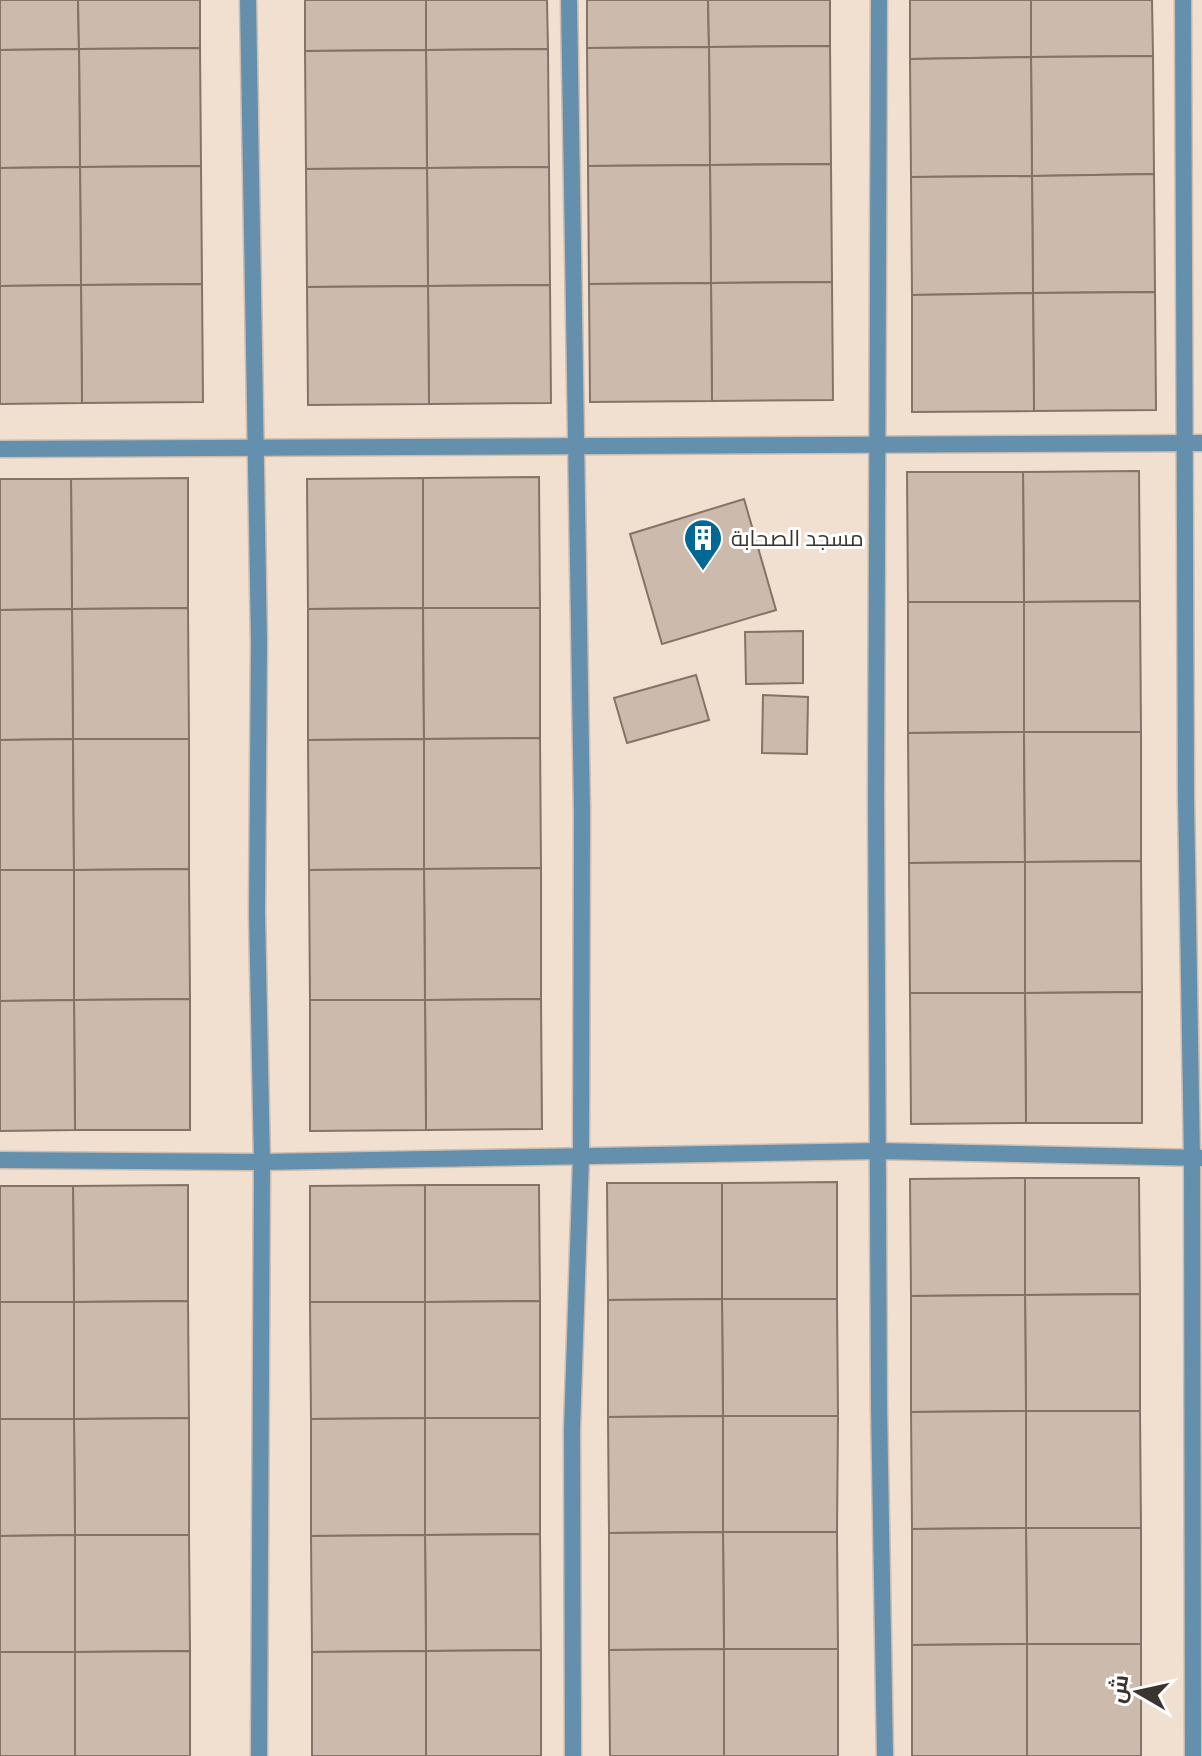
<svg xmlns="http://www.w3.org/2000/svg" width="1202" height="1756" viewBox="0 0 1202 1756" font-family="'Times New Roman',Cairo,serif">
<style>
.building{fill:#ccbaac;stroke:#847366;stroke-width:2}
.lines{fill:none;stroke-linecap:round;stroke-linejoin:round}
.minor-casing{stroke:#cdbdb0;stroke-width:19}
.minor{stroke:#6490ad;stroke-width:16}
.labels{text-anchor:middle;stroke-width:6;stroke-linejoin:round;paint-order:stroke}
.poi-label{font-size:22px;fill:#3b332e;stroke:#fff;text-anchor:start}
</style>
<rect width="100%" height="100%" fill="#f1dfd0"/>
<g class="building">
<path d="M0 0H78L79 49 0 50Z"/>
<path d="M78 0H200V48L79 49Z"/>
<path d="M305 0H426V50L305 51Z"/>
<path d="M426 0H547L548 49 426 50Z"/>
<path d="M587 0H708L709 47 587 48Z"/>
<path d="M708 0H830V46L709 47Z"/>
<path d="M910 0H1031V57L910 59Z"/>
<path d="M1031 0H1152L1153 56 1031 57Z"/>
<path d="M830 46 831 164 710 165 709 47Z"/>
<path d="M709 47 710 165 588 166 587 48Z"/>
<path d="M200 48 201 166 80 167 79 49Z"/>
<path d="M79 49 80 167 0 168V50Z"/>
<path d="M548 49 549 167 427 168 426 50Z"/>
<path d="M426 50 427 168 306 169 305 51Z"/>
<path d="M1153 56 1154 174 1032 176 1031 57Z"/>
<path d="M1031 57 1032 176 911 177 910 59Z"/>
<path d="M831 164 832 282 711 283 710 165Z"/>
<path d="M710 165 711 283 589 284 588 166Z"/>
<path d="M201 166 202 284 81 285 80 167Z"/>
<path d="M80 167 81 285 0 286V168Z"/>
<path d="M549 167 550 285 428 286 427 168Z"/>
<path d="M427 168 428 286 307 287 306 169Z"/>
<path d="M1154 174 1155 292 1033 293 1032 176Z"/>
<path d="M1032 176 1033 293 912 295 911 177Z"/>
<path d="M832 282 833 400 712 401 711 283Z"/>
<path d="M711 283 712 401 590 402 589 284Z"/>
<path d="M202 284 203 402 82 403 81 285Z"/>
<path d="M81 285 82 403 0 404V286Z"/>
<path d="M550 285 551 403 429 404 428 286Z"/>
<path d="M428 286 429 404 308 405 307 287Z"/>
<path d="M1155 292 1156 410 1034 411 1033 293Z"/>
<path d="M1033 293 1034 411 912 412V295Z"/>
<path d="M1139 471 1140 601 1024 602 1023 472Z"/>
<path d="M907 472H1023L1024 602H908Z"/>
<path d="M539 477 540 608H423V478Z"/>
<path d="M188 478V608L72 609 71 479Z"/>
<path d="M423 478V608L308 609 307 479Z"/>
<path d="M0 479H71L72 609 0 610Z"/>
<path d="M744 499 776 610 662 644 630 534Z"/>
<path d="M1140 601 1141 732H1024V602Z"/>
<path d="M908 602H1024V732L908 733Z"/>
<path d="M188 608 189 739H73L72 609Z"/>
<path d="M423 608 424 739 308 740V609Z"/>
<path d="M423 608H540V738L424 739Z"/>
<path d="M72 609 73 739 0 740V610Z"/>
<path d="M803 631V683L746 684 745 632Z"/>
<path d="M696 675 709 720 627 743 614 698Z"/>
<path d="M763 695 808 697 807 754 762 753Z"/>
<path d="M1024 732 1025 862 909 863 908 733Z"/>
<path d="M1024 732H1141V861L1025 862Z"/>
<path d="M540 738 541 868 424 869V739Z"/>
<path d="M73 739 74 870H0V740Z"/>
<path d="M73 739H189V869L74 870Z"/>
<path d="M424 739V869L309 870 308 740Z"/>
<path d="M1141 861 1142 992 1025 993V862Z"/>
<path d="M1025 862V993H910L909 863Z"/>
<path d="M541 868V999L425 1000 424 869Z"/>
<path d="M189 869 190 999 74 1000V870Z"/>
<path d="M424 869 425 1000H310L309 870Z"/>
<path d="M0 870H74V1000L0 1001Z"/>
<path d="M1142 992V1123H1026L1025 993Z"/>
<path d="M910 993H1025L1026 1123 911 1124Z"/>
<path d="M190 999V1130H75L74 1000Z"/>
<path d="M541 999 542 1129 426 1130 425 1000Z"/>
<path d="M74 1000 75 1130 0 1131V1001Z"/>
<path d="M310 1000H425L426 1130 310 1131Z"/>
<path d="M1025 1178H1139L1140 1294 1025 1295Z"/>
<path d="M1025 1178V1295L911 1296 910 1179Z"/>
<path d="M837 1182V1299H722V1183Z"/>
<path d="M607 1183H722V1299L608 1300Z"/>
<path d="M188 1185V1301L74 1302 73 1186Z"/>
<path d="M425 1185H539L540 1301 425 1302Z"/>
<path d="M425 1185V1302H310V1186Z"/>
<path d="M0 1186H73L74 1302H0Z"/>
<path d="M1140 1294V1411H1026L1025 1295Z"/>
<path d="M1025 1295 1026 1411 911 1412V1296Z"/>
<path d="M722 1299H837L838 1416H723Z"/>
<path d="M722 1299 723 1416 608 1417V1300Z"/>
<path d="M188 1301 189 1418 74 1419V1302Z"/>
<path d="M540 1301V1418H425V1302Z"/>
<rect x="0" y="1302" width="74" height="117"/>
<path d="M310 1302H425V1418L311 1419Z"/>
<path d="M1026 1411H1140L1141 1528H1026Z"/>
<path d="M1026 1411V1528L912 1529 911 1412Z"/>
<path d="M723 1416H838L837 1532H723Z"/>
<path d="M723 1416V1532L609 1533 608 1417Z"/>
<path d="M189 1418V1535H75L74 1419Z"/>
<path d="M425 1418H540V1534L425 1535Z"/>
<path d="M425 1418V1535L311 1536V1419Z"/>
<path d="M0 1419H74L75 1535 0 1536Z"/>
<path d="M1026 1528H1141V1644H1027Z"/>
<path d="M1026 1528 1027 1644 912 1645V1529Z"/>
<path d="M723 1532H837L838 1649H724Z"/>
<path d="M723 1532 724 1649 609 1650V1533Z"/>
<path d="M540 1534 541 1650 426 1651 425 1535Z"/>
<path d="M75 1535H189L190 1651 75 1652Z"/>
<path d="M75 1535V1652H0V1536Z"/>
<path d="M425 1535 426 1651 312 1652 311 1536Z"/>
<rect x="1027" y="1644" width="114" height="112"/>
<path d="M1027 1644V1756H912V1645Z"/>
<rect x="724" y="1649" width="114" height="107"/>
<path d="M724 1649V1756H610L609 1650Z"/>
<path d="M541 1650V1756H426V1651Z"/>
<path d="M190 1651V1756H75V1652Z"/>
<path d="M426 1651V1756H312V1652Z"/>
<rect x="0" y="1652" width="75" height="104"/>
</g>
<g class="lines">
<defs>
<g id="minor">
<path d="M248 0 259 641 257 913 262 1162 259 1756"/>
<path d="M569 0 582 813 581 1158 572 1429 573 1756"/>
<path d="M879 0 876 797 879 1405 885 1756"/>
<path d="M1183 0 1186 797 1192 1158 1193 1756"/>
<path d="M0 449 1202 443"/>
<path d="M0 1160 262 1162 878 1151 1202 1158"/>
</g>
</defs>
<use href="#minor" class="minor-casing"/>
<use href="#minor" class="minor"/>
</g>
<defs>
<symbol id="building-pin" viewBox="-11 -11 22 30"><path d="M0 17L-7.5 6A9.5 9.5 0 1 1 7.5 6Z" fill="#016896" stroke="#fff"/><path d="M-4-6H4V6H1V3H-1V6H-4ZM-2.5-4.3h1.7v1.8h-1.7ZM.8-4.3h1.7v1.8H.8ZM-2.5-1h1.7V.8h-1.7ZM.8-1h1.7V.8H.8Z" fill="#fff"/></symbol>
</defs>
<g fill-rule="evenodd">
<use href="#building-pin" x="681" y="516" width="44" height="60"/>
</g>
<g class="labels">
<g class="poi-label">
<text x="731" y="546">مسجد الصحابة</text>
</g>
</g>
<g transform="translate(1138 1692) rotate(279)" stroke="#ffffff" stroke-width="6" paint-order="stroke">
<path d="M0-6L14 30L0 20L-14 30Z" fill="#3b332e"/>
<text y="-12" font-size="22" font-weight="bold" text-anchor="middle" fill="#3b332e">ش</text>
</g>
</svg>
